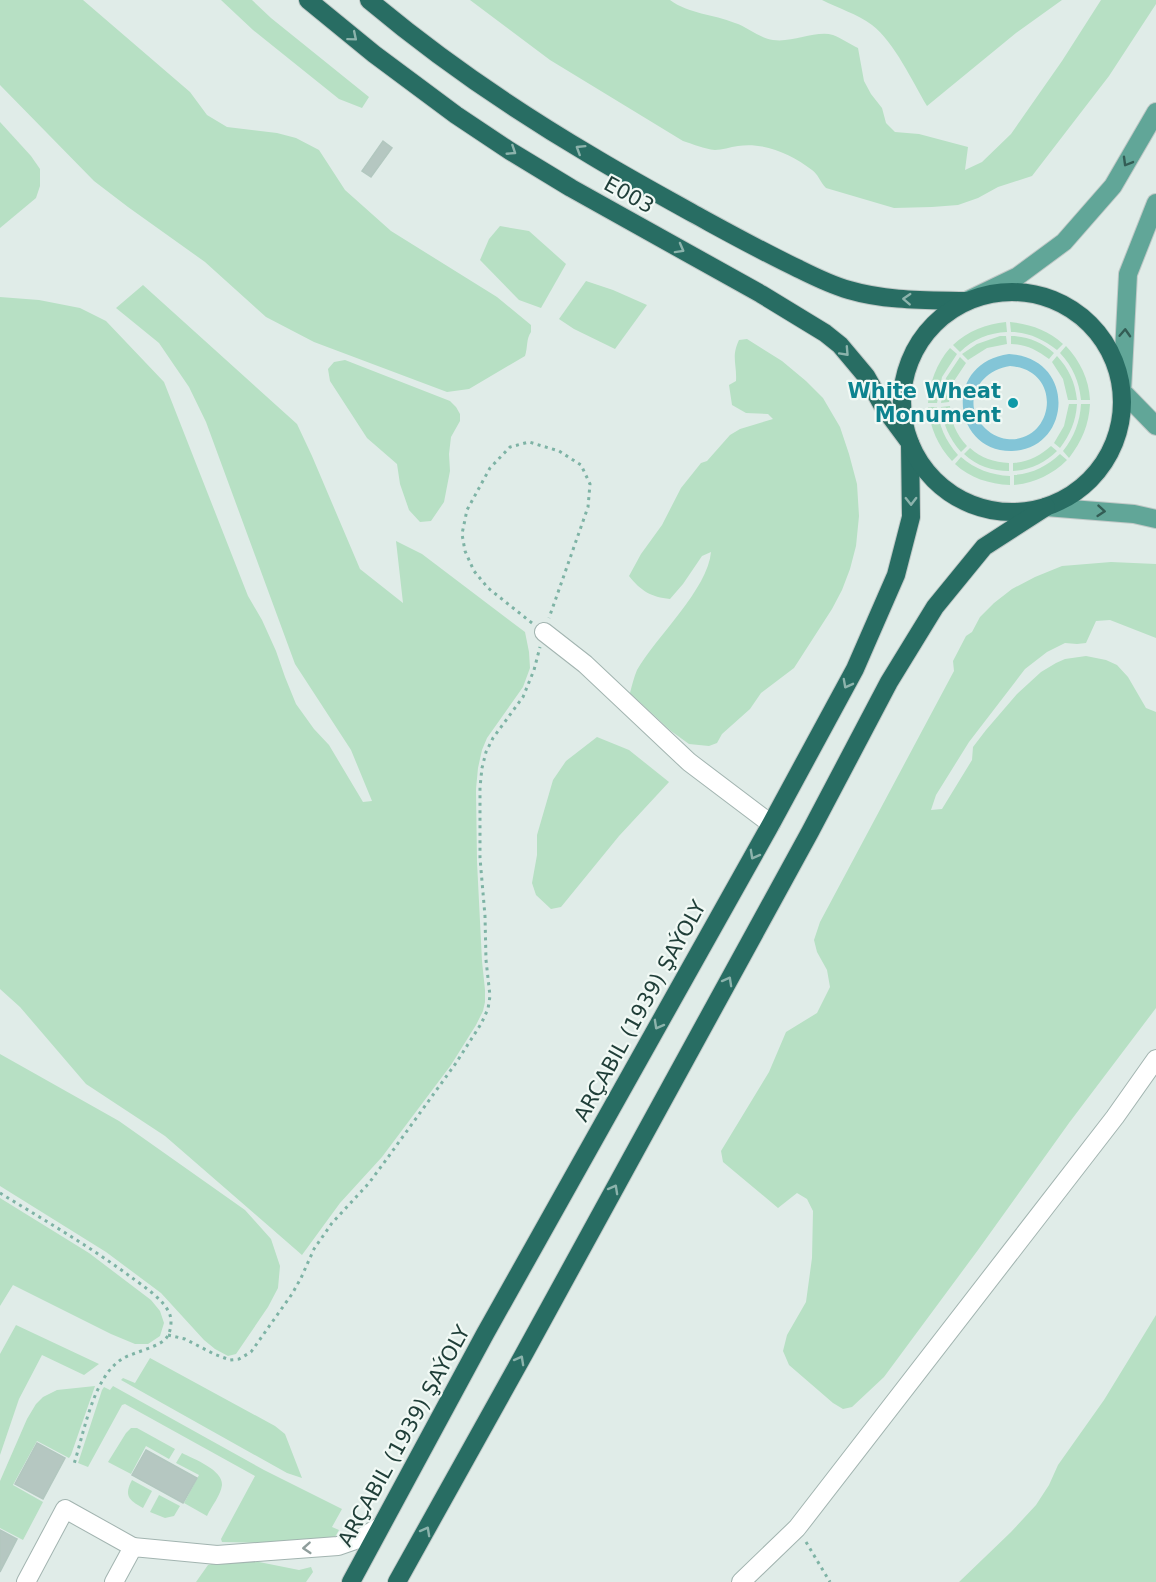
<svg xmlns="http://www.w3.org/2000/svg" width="1156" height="1582" viewBox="0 0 1156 1582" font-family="'DejaVu Sans',sans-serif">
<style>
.green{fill:#b7e0c4}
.water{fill:#83c5d7;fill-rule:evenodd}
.building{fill:#b5c7c1;stroke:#b2c7bf;stroke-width:1.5}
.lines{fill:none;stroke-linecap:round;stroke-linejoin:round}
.minor-casing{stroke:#a2b4b0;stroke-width:20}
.major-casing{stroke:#c0c9c7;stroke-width:20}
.highway-casing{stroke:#c0c9c7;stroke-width:20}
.path{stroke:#7eb3a5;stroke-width:3;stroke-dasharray:3 4.5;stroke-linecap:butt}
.minor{stroke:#fff;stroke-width:18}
.major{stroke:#61a698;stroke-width:18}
.highway{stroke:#286d63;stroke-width:18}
.oneway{stroke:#8cb3ac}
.oneway2{stroke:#335d55}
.oneway3{stroke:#8f9e9c}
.culture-dot{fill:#0f9aa8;stroke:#f1f9f5;stroke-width:2}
.labels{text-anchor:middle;stroke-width:4.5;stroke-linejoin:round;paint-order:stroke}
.street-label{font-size:21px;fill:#1f3e38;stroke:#f1f9f5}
.culture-label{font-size:21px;font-weight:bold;fill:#0d838f;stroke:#f1f9f5;text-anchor:end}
</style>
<rect width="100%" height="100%" fill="#e0ece8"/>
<g class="green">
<path d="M0 0H83L190 92 207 115 227 127 277 133 296 138 319 150 345 190 391 231 497 297 531 325V332C526 339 528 347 525 356L469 389 447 392 314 342 266 317 205 262 128 207 94 181 0 85Z"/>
<path d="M221 0H252L271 18 369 97 362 108 339 99 253 30Z"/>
<path d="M470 0H670C689 14 713 14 735 23 748 27 759 38 773 40 793 43 816 30 833 35 841 38 850 44 858 48L864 81 871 94 882 108 886 123 895 132 919 134 968 147 965 170 982 162 1011 134 1062 61 1101 0H1156V4L1109 76 1032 176 998 187 978 198 958 205 932 207 894 208 826 188C820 182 818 174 812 170 791 154 764 142 738 146 730 147 722 150 715 150 704 149 693 144 683 141L550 60Z"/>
<path d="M822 0H1062L1016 33 927 106C912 81 895 43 872 25 857 14 838 8 822 0Z"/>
<path d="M0 122 31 156 40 169V186L36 198 0 228Z"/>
<path d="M500 226 529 231 566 264 541 308 519 300 480 260 489 239Z"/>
<path d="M586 281 613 290 647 305 615 349 574 329 559 319Z"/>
<path d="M143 285 297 424 312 456 360 569 403 603 396 541 422 554 525 632 529 652 530 668 523 687 487 738 482 750 478 768 476 789 477 862 482 961 485 990V1002L483 1011 476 1025 451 1065 382 1157 340 1203 302 1255 165 1136 86 1084 20 1007 0 989V297L39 300 80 308 106 321 164 382 248 596 262 620 276 651 285 677 296 704 314 729 329 745 363 802 372 801 351 750 295 664 206 422 189 387 159 343 116 308Z"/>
<path d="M1006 322 1007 332C989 333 973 339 960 352L953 345C968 331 986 324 1006 322Z"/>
<path d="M1010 322C1030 324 1048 330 1063 344L1057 350C1043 339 1028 332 1011 332Z"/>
<path d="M1000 336H1006L1007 344 987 348 968 360 962 354 977 344Z"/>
<path d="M1011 336C1027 336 1042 342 1054 353L1049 359C1037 350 1025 344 1011 344Z"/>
<path d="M747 339 782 361 806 381 823 398 840 427 849 454 857 484 859 516 856 546 850 569 842 590 832 609 794 668 761 693 750 709 722 734 717 743 709 746 689 744 671 731 630 693C632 685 634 677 637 670 656 637 708 589 711 552L702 556 683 584 670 599C651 597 641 591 629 576L641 554 662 525 681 488 701 463 707 461 730 435 740 429 773 419 768 414 746 413 732 405 729 385 736 381C737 364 731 357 739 340Z"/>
<path d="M1066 346C1080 361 1089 379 1090 400H1081C1079 381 1073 367 1060 353Z"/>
<path d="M950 348 957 354 942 377 937 403H928C930 382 936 364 950 348Z"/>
<path d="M1057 356C1069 369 1075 382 1077 400H1068L1063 379 1052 362Z"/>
<path d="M960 357 966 363 954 381 949 402 941 403 946 378Z"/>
<path d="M345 360 450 401 456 407 460 414V421L451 437 449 454 450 471 444 502 431 521 420 522 409 510 400 484 397 464 367 438 330 381 328 369 334 362Z"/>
<path d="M1069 404H1077C1076 421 1070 435 1060 448L1054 443 1064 426Z"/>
<path d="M1081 404H1090C1089 424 1082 441 1069 458L1063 451C1074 437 1080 422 1081 404Z"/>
<path d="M950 406C951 422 956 434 967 446L961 452C949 438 943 424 941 407Z"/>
<path d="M928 407H937C939 426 945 440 958 455L952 461C938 446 930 428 928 407Z"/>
<path d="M1051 446 1057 451C1045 463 1030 470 1013 471V463C1028 462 1040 456 1051 446Z"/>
<path d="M970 448C981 458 994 462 1009 463V471C992 471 977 466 964 454Z"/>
<path d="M1060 454 1067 460C1052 475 1034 483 1014 485V475C1032 474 1047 466 1060 454Z"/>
<path d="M961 457C975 469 991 475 1010 476V485C989 484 970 478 955 464Z"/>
<path d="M1111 562 1156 564V638L1110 620 1096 621 1086 643 1077 644 1065 643 1047 652 1025 669 969 742 936 795 931 810 942 809 972 760 973 747 986 730 1017 694 1041 672 1056 663 1065 659 1086 656 1106 660 1117 665 1128 677 1146 708 1156 712V1008L1069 1123 978 1250 884 1377 852 1407 843 1409 833 1403 789 1365 783 1351 787 1335 806 1302 812 1258 813 1211 807 1199 797 1193 778 1208 723 1162 721 1151 769 1072 786 1032 817 1013 830 987 827 970 817 952 814 940 820 922 954 671 953 661 966 636 972 632 980 617 994 603 1012 589 1035 577 1062 566Z"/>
<path d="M597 737 629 750 669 782 619 836 561 907 551 909 536 895 532 883 537 855V835L553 780 566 761Z"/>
<path d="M0 1054 119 1121 245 1210 271 1239 280 1266 278 1288 268 1307 236 1354 228 1356 215 1349 204 1340 161 1293 106 1252 0 1186Z"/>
<path d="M0 1198 89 1253 151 1300 160 1311 164 1323 160 1336 148 1344H135L111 1334 13 1285 0 1306Z"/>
<path d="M1156 1315V1582H959L1011 1532 1036 1505 1049 1485 1058 1465 1104 1400Z"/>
<path d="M16 1325 99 1364 84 1375 42 1355 19 1399 0 1455V1354Z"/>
<path d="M150 1358 275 1426 285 1434 302 1478 287 1473 121 1380 123 1378 135 1383Z"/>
<path d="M95 1386 71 1455 69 1458 37 1441 13 1485 43 1502 23 1540 0 1528V1481L27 1419 36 1404 43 1397 57 1390Z"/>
<path d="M113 1386 264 1470 342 1509 332 1527 339 1530 335 1537 262 1543 222 1542 221 1539 255 1476 125 1404 122 1405 88 1467 78 1463 102 1390 104 1387 110 1390Z"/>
<path d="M131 1428H137L175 1449 169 1459 146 1446 131 1474 108 1462 126 1433Z"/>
<path d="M182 1453C194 1459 223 1470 222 1485 221 1495 211 1507 207 1516L184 1503 199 1475 176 1463Z"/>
<path d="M132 1480 152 1491 143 1508C128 1500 124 1495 132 1480Z"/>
<path d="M159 1495 180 1506 174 1516 165 1518 150 1512Z"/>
<path d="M249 1560 299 1570 311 1567 313 1572 306 1582H196L208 1565 215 1563Z"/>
</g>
<path class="water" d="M1009 354C1077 358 1072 449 1012 451 952 452 942 363 1009 354ZM1010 366C1065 370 1054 444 1007 439 998 438 989 433 983 426 961 402 980 370 1010 366Z"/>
<g class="building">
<path d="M383 141 392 148 371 177 362 171Z"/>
<path d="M37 1443 65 1458 43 1499 15 1484Z"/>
<path d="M146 1450 197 1478 183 1503 132 1475Z"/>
<path d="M0 1530 17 1539 0 1572Z"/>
</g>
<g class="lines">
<defs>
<g id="minor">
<path d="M544 632 585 664 689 762 771 824"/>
<path d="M26 1582 65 1509 133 1547"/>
<path d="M114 1582 133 1547 217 1555 338 1546 361 1538 381 1526"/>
<path d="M741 1582 797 1528 1115 1117 1156 1059"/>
</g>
<g id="major">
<path d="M1156 203 1128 274 1122 391 1156 426"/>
<path d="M966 301 1018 276 1064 242 1113 186 1156 112"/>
<path d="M1046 507 1134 514 1156 519"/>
</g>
<g id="highway">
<path d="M308 0 374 54 456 115 510 151 571 188 761 294 825 333 840 345 866 376 884 408 910 443 911 517 896 575 855 669 771 824 485 1334 351 1582"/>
<path d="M369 0C438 58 514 110 592 156 625 176 660 195 694 214 729 233 763 252 799 269 815 277 831 285 849 290 886 301 927 300 966 301"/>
<circle cx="1012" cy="402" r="110"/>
<path d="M397 1582 524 1354 810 832 889 682 935 607 984 547 1046 507"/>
</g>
</defs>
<use href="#minor" class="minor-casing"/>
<use href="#major" class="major-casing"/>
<use href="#highway" class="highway-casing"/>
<g class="path">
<path d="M532 623 488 588 474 571 465 551 462 534 467 510 490 468 510 447 529 442 559 451 581 465 590 484 588 507 549 618"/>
<path d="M0 1193C44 1220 89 1246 131 1277 143 1286 165 1300 170 1315 172 1321 171 1331 167 1337 161 1347 133 1352 122 1359 93 1377 84 1433 74 1464"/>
<path d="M168 1335 185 1339 214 1354 230 1360 239 1359 251 1352 292 1294 301 1278 314 1249 332 1223 369 1183 386 1160 456 1063 481 1024 488 1009 490 996 486 960 485 916 480 858V787L482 768 486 752 493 738 523 697 534 670 540 647"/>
<path d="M806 1542 830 1582"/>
</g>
<use href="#minor" class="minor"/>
<use href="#major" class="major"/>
<use href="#highway" class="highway"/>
</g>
<defs><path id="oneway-chevron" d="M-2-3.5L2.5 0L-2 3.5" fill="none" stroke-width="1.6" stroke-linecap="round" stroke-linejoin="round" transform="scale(1.5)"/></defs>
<g class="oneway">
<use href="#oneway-chevron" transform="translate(353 37) rotate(40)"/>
<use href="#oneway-chevron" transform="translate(580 149) rotate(-148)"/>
<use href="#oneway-chevron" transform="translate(512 151) rotate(33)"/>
<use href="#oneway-chevron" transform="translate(680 249) rotate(29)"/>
<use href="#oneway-chevron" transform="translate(907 299) rotate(-177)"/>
<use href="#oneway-chevron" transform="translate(845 352) rotate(47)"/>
<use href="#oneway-chevron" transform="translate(911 501) rotate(89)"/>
<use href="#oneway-chevron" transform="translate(847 684) rotate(118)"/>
<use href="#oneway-chevron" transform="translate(754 855) rotate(119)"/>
<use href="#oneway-chevron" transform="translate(728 981) rotate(-61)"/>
<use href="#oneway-chevron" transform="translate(658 1025) rotate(119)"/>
<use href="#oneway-chevron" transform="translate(614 1189) rotate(-61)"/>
<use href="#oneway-chevron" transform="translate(520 1360) rotate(-61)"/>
<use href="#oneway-chevron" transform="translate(426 1531) rotate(-61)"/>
</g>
<g class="oneway2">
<use href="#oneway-chevron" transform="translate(1127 162) rotate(120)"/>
<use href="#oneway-chevron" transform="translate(1125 333) rotate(-87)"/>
<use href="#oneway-chevron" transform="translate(1101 511) rotate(5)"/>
</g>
<use class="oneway3" href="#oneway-chevron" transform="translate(307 1548) rotate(176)"/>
<circle class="culture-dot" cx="1013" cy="403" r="6"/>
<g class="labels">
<g class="street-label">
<text transform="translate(629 195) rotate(29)" y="7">E003</text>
<text transform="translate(640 1011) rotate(-61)" y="7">ARÇABIL (1939) ŞAÝOLY</text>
<text transform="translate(404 1436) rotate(-61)" y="7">ARÇABIL (1939) ŞAÝOLY</text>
</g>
<g class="culture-label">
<text x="1001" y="398">White Wheat<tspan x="1001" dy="24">Monument</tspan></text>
</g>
</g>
</svg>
